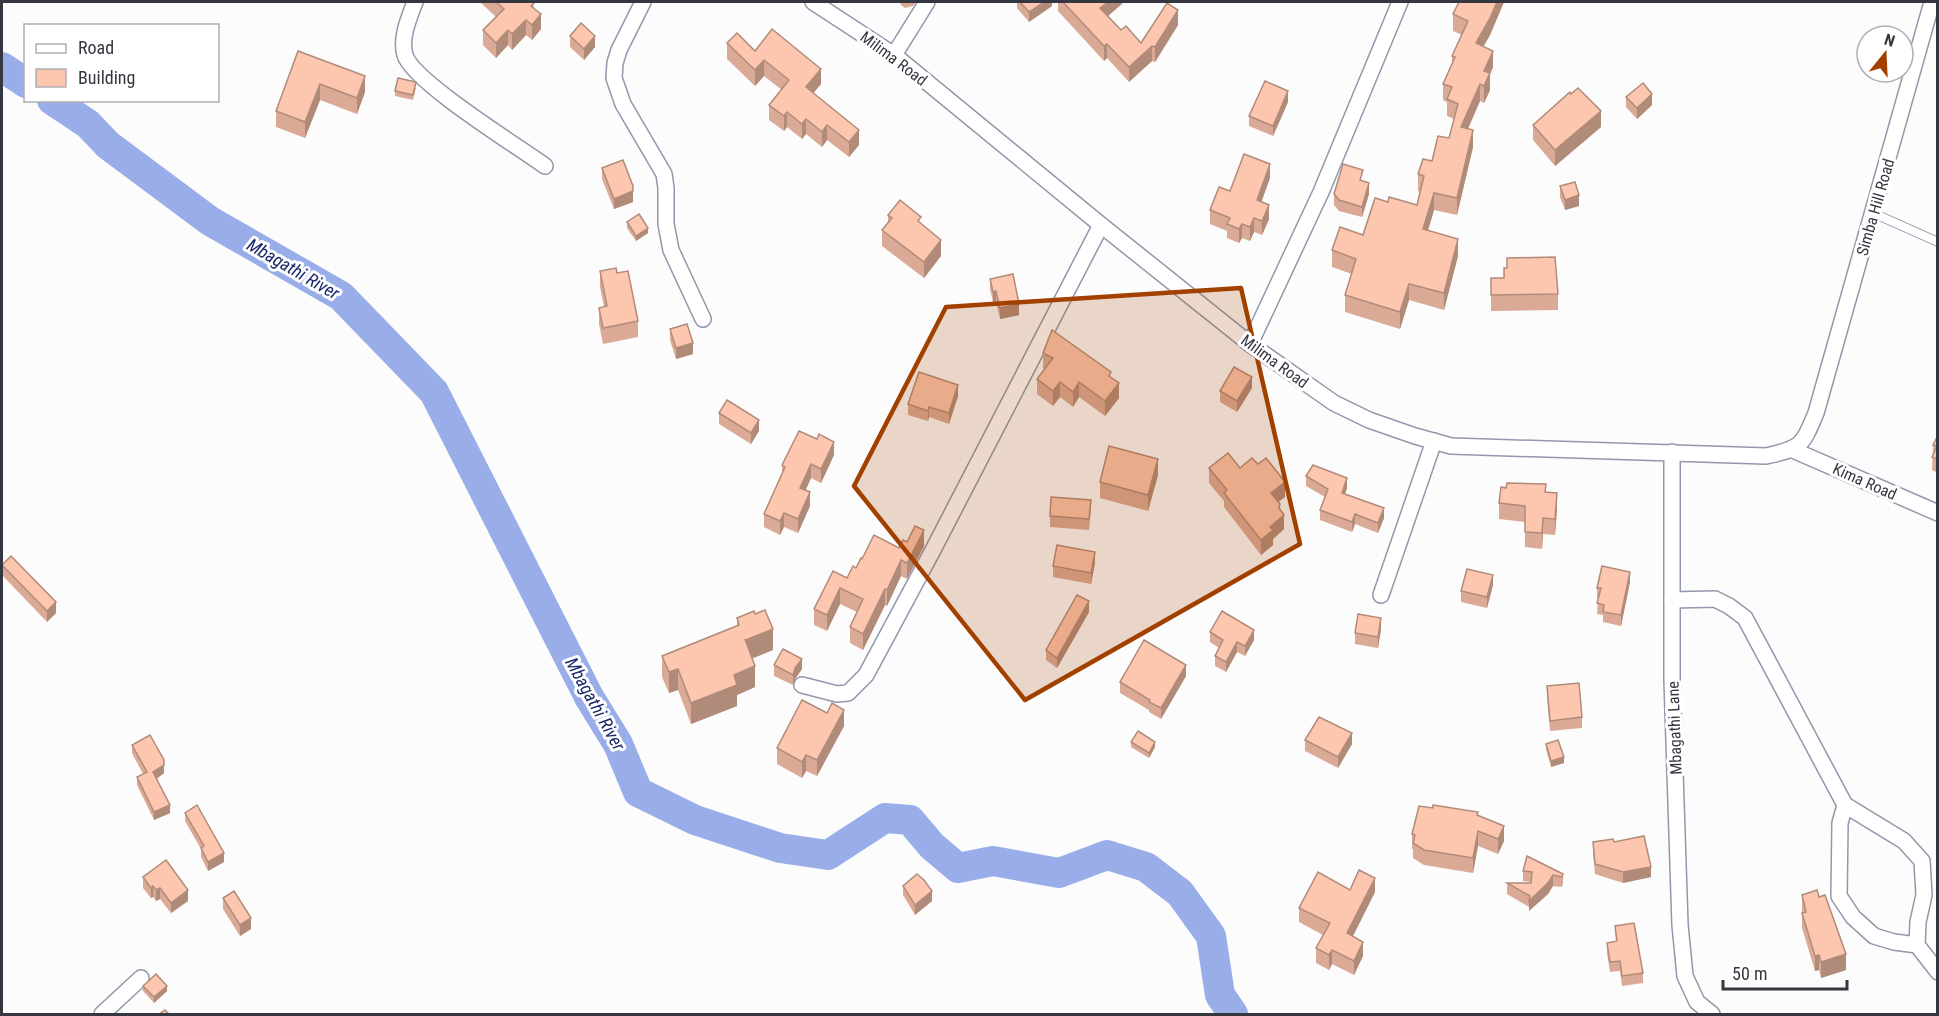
<svg xmlns="http://www.w3.org/2000/svg" width="1939" height="1016" viewBox="0 0 1939 1016" font-family="'Roboto Condensed',sans-serif">
<style>
.lines{fill:none;stroke-linecap:round;stroke-linejoin:round}
.river{stroke:#99ade9;stroke-width:30}
.service-casing{stroke:#9198ac;stroke-width:10}
.minor-casing{stroke:#9198ac;stroke-width:18}
.service{stroke:#fff;stroke-width:8}
.minor{stroke:#fff;stroke-width:15}
.wall{fill:#daaa96}
.shaded-wall{fill:#b18b7a}
.building{fill:#fdc6ae;stroke:#b18b7a;stroke-width:1.5}
.marked{fill:#a24000;fill-opacity:0.2;stroke:#a24000;stroke-width:4.5;stroke-linejoin:round}
.labels{text-anchor:middle;stroke-width:6;stroke-linejoin:round;paint-order:stroke}
.street-label{font-size:16px;fill:#34373f;stroke:#fff}
.water-label{font-size:18px;font-style:italic;fill:#1a286b;stroke:#fff}
</style>
<rect width="100%" height="100%" fill="#fcfcfc"/>
<g class="lines">
<g class="river">
<path d="M2 67 26 83"/>
<path d="M52 100 88 124 108 145 210 221 341 296 434 392 589 697 618 744 638 792 695 820 780 848 828 855 885 818 910 820 932 846 958 868 993 861 1059 873 1107 855 1146 867 1180 893 1211 936 1220 995 1233 1014"/>
</g>
<defs>
<path id="service" d="M1873 213 1938 242"/>
<g id="minor">
<path d="M415 2C409 18 400 38 405 55 412 81 519 147 545 166"/>
<path d="M643 2 619 50 615 63 614 78 623 104 664 174 666 188V224L671 250 703 319"/>
<path d="M813 2 894 55 1101 225 1250 344 1334 403 1369 420 1415 436 1451 446 1766 456C1802 448 1802 446 1816 413L1932 2"/>
<path d="M894 55 927 2"/>
<path d="M1250 344 1321 192 1400 2"/>
<path d="M1793 450 1938 513"/>
<path d="M1672 452V680L1680 925 1685 976 1697 1002 1712 1014"/>
<path d="M1381 595 1434 441"/>
<path d="M1672 600 1715 599 1729 606 1745 618 1845 805 1904 841 1922 861 1924 895 1918 922 1917 945 1938 972"/>
<path d="M802 685 837 694 848 693 866 675 933 550 1101 225"/>
<path d="M1845 805 1840 823 1839 896 1853 917 1874 936 1894 942 1917 945"/>
<path d="M102 1014 141 978"/>
</g>
</defs>
<use href="#service" class="service-casing"/>
<use href="#minor" class="minor-casing"/>
<use href="#service" class="service"/>
<use href="#minor" class="minor"/>
</g>
<g class="wall">
<path d="M480 2H533L534 8 541 29 532 40 526 35 512 50 508 45 496 58 483 45V30L496 17Z"/>
<path d="M900 2H916L913 6 905 8 901 5Z"/>
<path d="M1017 2H1052V6L1029 22 1017 8Z"/>
<path d="M1058 2H1124L1108 16 1121 30 1141 43 1178 25 1155 62 1152 61 1129 82 1107 58 1104 61 1058 11Z"/>
<path d="M1459 2H1504L1490 35 1483 46 1493 67 1490 74V90L1484 103 1480 101 1468 129 1473 147 1457 215 1434 210 1428 231 1458 256 1444 310 1409 300 1400 329 1345 312V295L1352 274 1332 267V250L1363 235 1388 202 1417 205 1420 192 1418 191V174L1432 161 1449 138 1454 119 1447 116V102L1443 100V84L1452 64V56L1462 35 1453 31V14Z"/>
<path d="M570 36 595 47 584 60 570 47Z"/>
<path d="M727 43 755 51 821 84 813 93 859 145 849 157 827 140 822 147 806 134 802 139 787 127 784 131 769 120V105L782 90 764 76 755 86 727 59Z"/>
<path d="M298 51 365 92 357 114 320 100 305 138 276 127V111Z"/>
<path d="M416 88 413 100 395 96V91Z"/>
<path d="M1626 97 1652 105 1637 119 1626 107Z"/>
<path d="M1288 102 1273 136 1249 126V116Z"/>
<path d="M1533 125 1601 127 1555 166 1533 140Z"/>
<path d="M602 168 633 202 614 209 602 179Z"/>
<path d="M1270 178 1261 202 1269 219 1262 235 1254 232 1250 241 1242 238 1239 243 1227 238V231L1210 224V210L1230 191Z"/>
<path d="M1363 181 1369 194 1362 217 1339 211 1334 205V194Z"/>
<path d="M1560 186 1579 206 1565 210 1560 197Z"/>
<path d="M888 215 921 224 941 256 924 278 882 246V230L888 222Z"/>
<path d="M627 222 648 233 636 241 627 228Z"/>
<path d="M600 271 617 273 638 321V337L603 344 599 324V308L604 307 600 287Z"/>
<path d="M1491 278 1558 294V310L1491 311Z"/>
<path d="M990 279 1019 315 1000 319 996 302H993L990 289Z"/>
<path d="M670 329 693 354 676 359 670 340Z"/>
<path d="M1043 353 1111 377 1119 398 1105 416 1079 397 1073 407 1060 397 1053 406 1037 394V379L1044 369 1043 368Z"/>
<path d="M1252 388 1237 412 1220 402V391Z"/>
<path d="M958 396 949 424 929 417 928 421 908 415V404Z"/>
<path d="M719 413 759 431 751 444 719 424Z"/>
<path d="M1938 435V473L1932 470 1933 445Z"/>
<path d="M834 455 821 483 811 478 806 490 810 506 798 533 784 527 780 535 764 527V514L782 474V465Z"/>
<path d="M1209 468H1240L1285 497 1278 502 1284 529 1273 539V545L1261 555 1224 507V501L1209 483Z"/>
<path d="M1158 475 1148 511 1100 498V482Z"/>
<path d="M1306 476 1347 488 1345 494 1384 518 1378 533 1355 524 1352 532 1320 520V510L1325 497 1306 486Z"/>
<path d="M1546 492 1557 509 1555 535 1543 534 1542 549 1525 547V522L1499 519V503Z"/>
<path d="M1091 510 1089 530 1050 527V516Z"/>
<path d="M907 542 924 546 907 579 901 576 887 606 885 605 863 650 850 643V627L857 612 840 604 827 631 814 625V609L847 578 862 559 899 548Z"/>
<path d="M1095 563 1091 584 1053 577V566Z"/>
<path d="M2 565 56 613 47 622 2 575Z"/>
<path d="M1630 582 1621 626 1603 622V615L1597 614 1598 599 1597 598V588Z"/>
<path d="M1493 585 1487 608 1461 602V591Z"/>
<path d="M1089 612 1057 668 1046 660V650Z"/>
<path d="M737 618 773 650 752 658 755 687 737 695V706L691 724 678 690 669 693 662 677V656L737 626Z"/>
<path d="M1381 629 1378 648 1355 644V633Z"/>
<path d="M1210 632 1254 640 1245 656 1237 652 1226 672 1215 666V656L1219 648 1210 642Z"/>
<path d="M774 665 802 669 795 679 793 685 774 676Z"/>
<path d="M1186 676 1161 719 1149 712V710L1120 693V682Z"/>
<path d="M1547 686 1582 717V728L1550 731 1547 697Z"/>
<path d="M827 713 844 726 817 776 806 771 802 778 777 764V748Z"/>
<path d="M1305 740 1352 744 1338 768 1305 751Z"/>
<path d="M1131 742 1155 747 1149 758 1131 747Z"/>
<path d="M1546 744 1564 763 1551 767 1546 749Z"/>
<path d="M132 745 164 773 157 779 170 813 154 820 137 785V777L143 774 132 753Z"/>
<path d="M185 813 224 862 208 871 201 857V849L185 821Z"/>
<path d="M1478 816 1504 841 1498 854 1478 846 1473 873 1424 865 1413 858V849H1412V834Z"/>
<path d="M1593 842H1614L1651 877 1623 883 1595 874 1593 853Z"/>
<path d="M1523 871 1563 874V884L1562 887 1553 886 1548 894 1529 911V907L1507 894V883H1531V882L1523 881Z"/>
<path d="M143 877 188 901 171 913 160 899 156 901 153 897 151 898 143 888Z"/>
<path d="M903 886 932 901 915 915 903 895Z"/>
<path d="M1350 890 1375 892 1353 936 1363 956 1354 975 1332 964 1329 970 1316 963V948L1323 935 1299 922V908Z"/>
<path d="M1802 895 1846 970 1821 978 1819 970 1815 971 1802 928Z"/>
<path d="M223 898 251 929 240 936 223 909Z"/>
<path d="M1615 926 1643 973V983L1622 986 1620 971 1610 972 1607 953V943L1616 942Z"/>
<path d="M143 986 167 991 154 1003 143 991Z"/>
</g>
<g class="shaded-wall">
<path d="M1044 2H1052V6L1029 22V12Z"/>
<path d="M1108 2H1124L1100 23V8Z"/>
<path d="M1497 2H1504L1490 35 1476 60V43Z"/>
<path d="M1178 10V25L1155 62V47Z"/>
<path d="M541 14V29L532 40V25Z"/>
<path d="M526 20V35L512 50V34Z"/>
<path d="M508 30V45L496 58V43Z"/>
<path d="M595 36V47L584 60V49Z"/>
<path d="M1107 44V58L1104 61V46Z"/>
<path d="M1152 46V61L1129 82V67Z"/>
<path d="M1493 51V67L1490 74V90L1484 103V71Z"/>
<path d="M764 60V76L755 86V70Z"/>
<path d="M821 69V84L806 102V87Z"/>
<path d="M365 76V92L357 114V98Z"/>
<path d="M320 84V100L305 138V122Z"/>
<path d="M1480 84V101L1461 144V127Z"/>
<path d="M1288 91V102L1273 136V126Z"/>
<path d="M1652 94V105L1637 119V108Z"/>
<path d="M1601 111V127L1555 166V150Z"/>
<path d="M787 112V127L784 131V116Z"/>
<path d="M806 119V134L802 139V124Z"/>
<path d="M827 125V140L822 147V132Z"/>
<path d="M859 130V145L849 157V142Z"/>
<path d="M1473 130V147L1457 215V198Z"/>
<path d="M1270 164V178L1257 214V200Z"/>
<path d="M1369 183V194L1362 217V207Z"/>
<path d="M633 191V202L614 209V199Z"/>
<path d="M1434 193V210L1423 246V229Z"/>
<path d="M1579 195V206L1565 210V200Z"/>
<path d="M1269 205V219L1262 235V221Z"/>
<path d="M1254 218V232L1250 241V227Z"/>
<path d="M1242 224V238L1239 243V229Z"/>
<path d="M648 228V233L636 241V236Z"/>
<path d="M1458 239V256L1444 310V293Z"/>
<path d="M941 240V256L924 278V262Z"/>
<path d="M1409 284V300L1400 329V312Z"/>
<path d="M996 291V302H993V292Z"/>
<path d="M1019 304V315L1000 319V308Z"/>
<path d="M693 343V354L676 359V348Z"/>
<path d="M1252 377V388L1237 412V401Z"/>
<path d="M1060 382V397L1053 406V391Z"/>
<path d="M1079 382V397L1073 407V392Z"/>
<path d="M1119 383V398L1105 416V401Z"/>
<path d="M958 385V396L949 424V413Z"/>
<path d="M929 407V417L928 421V411Z"/>
<path d="M759 420V431L751 444V433Z"/>
<path d="M834 442V455L821 483V469Z"/>
<path d="M1158 459V475L1148 511V495Z"/>
<path d="M811 464V478L800 501V488Z"/>
<path d="M1347 478V488L1342 503V493Z"/>
<path d="M1285 482V497L1271 508V493Z"/>
<path d="M810 492V506L798 533V519Z"/>
<path d="M1557 493V509L1555 535V519Z"/>
<path d="M1280 504V518L1284 515V529L1273 539V545L1261 555V540L1270 527Z"/>
<path d="M1384 508V518L1378 533V523Z"/>
<path d="M784 513V527L780 535V521Z"/>
<path d="M1355 514V524L1352 532V522Z"/>
<path d="M1543 518V534L1542 549V533Z"/>
<path d="M924 530V546L907 579V563Z"/>
<path d="M1095 552V563L1091 584V573Z"/>
<path d="M901 560V576L887 606V590Z"/>
<path d="M1630 572V582L1621 626V615Z"/>
<path d="M1493 575V585L1487 608V597Z"/>
<path d="M840 588V604L827 631V615Z"/>
<path d="M885 589V605L863 650V634Z"/>
<path d="M1089 601V612L1057 668V658Z"/>
<path d="M56 602V613L47 622V611Z"/>
<path d="M1381 618V629L1378 648V637Z"/>
<path d="M773 629V650L746 661V640Z"/>
<path d="M1254 630V640L1245 656V646Z"/>
<path d="M1237 642V652L1226 672V662Z"/>
<path d="M802 659V669L795 679 793 685V675L795 668Z"/>
<path d="M1186 665V676L1161 719V708Z"/>
<path d="M755 666V687L737 695V706L691 724V703L734 675Z"/>
<path d="M678 669V690L669 693V672Z"/>
<path d="M844 710V726L817 776V760Z"/>
<path d="M1352 733V744L1338 768V757Z"/>
<path d="M1155 742V747L1149 758V753Z"/>
<path d="M806 755V771L802 778V762Z"/>
<path d="M1564 757V763L1551 767V761Z"/>
<path d="M164 765V773L153 781V772Z"/>
<path d="M170 805V813L154 820V812Z"/>
<path d="M1504 826V841L1498 854V839Z"/>
<path d="M1478 831V846L1473 873V858Z"/>
<path d="M224 853V862L208 871V862Z"/>
<path d="M1651 867V877L1623 883V872Z"/>
<path d="M1553 875V886L1548 894 1529 911V901Z"/>
<path d="M1375 878V892L1347 948V933Z"/>
<path d="M153 886V897L151 898V888Z"/>
<path d="M160 888V899L156 901V890Z"/>
<path d="M188 890V901L171 913V903Z"/>
<path d="M932 891V901L915 915V905Z"/>
<path d="M251 918V929L240 936V925Z"/>
<path d="M1363 942V956L1354 975V961Z"/>
<path d="M1332 950V964L1329 970V955Z"/>
<path d="M1846 954V970L1821 978V962Z"/>
<path d="M1819 955V970L1815 971V956Z"/>
<path d="M167 986V991L154 1003V997Z"/>
</g>
<g class="building">
<path d="M496 2H533L534 3 531 6 541 14 532 25 526 20 512 34 508 30 496 43 483 30 504 9Z"/>
<path d="M1020 2H1044L1029 12Z"/>
<path d="M1063 2H1108L1100 8 1121 30 1126 26 1141 43 1167 3 1178 10 1155 47 1152 46 1129 67 1107 44 1104 46Z"/>
<path d="M1459 2H1497L1490 18 1476 43 1493 51 1484 71 1490 73 1484 86 1480 84 1461 127 1473 130 1457 198 1434 193 1423 229 1458 239 1444 293 1409 284 1400 312 1345 295 1356 259 1332 250 1340 227 1363 235 1375 198 1388 202 1389 197 1417 205 1424 176 1418 174 1423 159 1432 161 1438 136 1449 138 1458 104 1447 99 1452 87 1443 84 1455 57 1452 56 1468 21 1453 14Z"/>
<path d="M581 23 595 36 584 49 570 36Z"/>
<path d="M772 29 821 69 806 87 859 130 849 142 827 125 822 132 806 119 802 124 787 112 784 116 769 105 789 80 764 60 755 70 727 43 737 33 755 51Z"/>
<path d="M298 51 365 76 357 98 320 84 305 122 276 111Z"/>
<path d="M398 78 416 82 413 95 395 91Z"/>
<path d="M1265 81 1288 91 1273 126 1249 116Z"/>
<path d="M1643 83 1652 94 1637 108 1626 97Z"/>
<path d="M1578 88 1601 111 1555 150 1533 125 1570 92 1571 94Z"/>
<path d="M1244 154 1270 164 1257 200 1269 205 1262 221 1254 218 1250 227 1242 224 1239 229 1227 224 1230 218 1210 210 1219 187 1230 191Z"/>
<path d="M623 160 633 186V191L614 199 602 168Z"/>
<path d="M1343 164 1363 170 1360 180 1369 183 1362 207 1339 200 1334 194Z"/>
<path d="M1575 182 1579 195 1565 200 1560 186Z"/>
<path d="M900 200 921 217 918 221 941 240 924 262 882 230 892 218 888 215Z"/>
<path d="M639 214 648 228 636 236 627 222Z"/>
<path d="M1555 257 1558 294 1491 295V278H1504V268H1507V258Z"/>
<path d="M616 268 617 273 628 271 638 321 603 328 599 308 607 306 600 271Z"/>
<path d="M1013 274 1019 304 1000 308 996 291 993 292 990 279Z"/>
<path d="M687 324 693 343 676 348 670 329Z"/>
<path d="M1052 330 1111 372 1109 376 1119 383 1105 401 1079 382 1073 392 1060 382 1053 391 1037 379 1053 358 1043 353Z"/>
<path d="M1234 367 1252 377 1237 401 1220 391Z"/>
<path d="M919 372 958 385 949 413 929 407 928 411 908 404Z"/>
<path d="M727 400 759 420 751 433 719 413Z"/>
<path d="M799 431 817 439 819 434 834 442 821 469 811 464 800 488 810 492 798 519 784 513 780 521 764 514 785 467 782 465Z"/>
<path d="M1938 435V459L1932 457 1937 446 1933 445Z"/>
<path d="M1109 446 1158 459 1148 495 1100 482Z"/>
<path d="M1228 453 1240 468 1252 458 1258 464 1266 458 1285 482 1271 493 1280 504 1279 508 1284 515 1270 527 1273 530 1261 540 1224 493 1227 490 1209 468Z"/>
<path d="M1313 465 1347 478 1342 493 1384 508 1378 523 1355 514 1352 522 1320 510 1328 489 1306 476Z"/>
<path d="M1507 483 1546 484 1545 492 1557 493 1555 519 1543 518 1542 533 1525 532V506L1499 503 1501 487 1506 488Z"/>
<path d="M1051 497 1091 500 1089 519 1050 516Z"/>
<path d="M915 526 924 530 907 563 901 560 887 590 885 589 863 634 850 627 863 599 840 588 827 615 814 609 833 571 847 578 853 566 856 568 861 558 862 559 874 535 899 548 903 540 907 542Z"/>
<path d="M1057 545 1095 552 1091 573 1053 566Z"/>
<path d="M11 556 56 602 47 611 2 565Z"/>
<path d="M1602 566 1630 572 1621 615 1603 612 1604 605 1597 603 1601 588H1597Z"/>
<path d="M1467 569 1493 575 1487 597 1461 591Z"/>
<path d="M1077 595 1089 601 1057 658 1046 650Z"/>
<path d="M765 610 773 629 746 640 745 639 755 666 734 675 737 685 691 703 678 669 669 672 662 656 739 625 737 618 754 611 755 614Z"/>
<path d="M1222 611 1254 630 1245 646 1237 642 1226 662 1215 656 1223 640 1210 632Z"/>
<path d="M1358 614 1381 618 1378 637 1355 633Z"/>
<path d="M1144 640 1186 665 1161 708 1149 702 1150 700 1120 682Z"/>
<path d="M783 649 802 659 795 668 793 675 774 665Z"/>
<path d="M1579 683 1582 717 1550 721 1547 686Z"/>
<path d="M802 700 827 713 832 703 844 710 817 760 806 755 802 762 777 748Z"/>
<path d="M1319 717 1352 733 1338 757 1305 740Z"/>
<path d="M1138 731 1155 742 1149 753 1131 742Z"/>
<path d="M150 735 164 760V765L153 772 170 805 154 812 137 777 147 772 132 745Z"/>
<path d="M1558 740 1564 757 1551 761 1546 744Z"/>
<path d="M197 805 224 853 208 862 201 848 204 846 185 813Z"/>
<path d="M1433 805 1478 812 1477 815 1504 826 1498 839 1478 831 1473 858 1424 850 1413 843 1415 835 1412 834 1419 806 1433 808Z"/>
<path d="M1644 836 1651 867 1623 872 1595 864 1593 842 1613 839 1614 842Z"/>
<path d="M1527 856 1563 874 1562 877 1553 875 1548 883 1529 901 1530 896 1507 883H1531L1532 872 1523 871Z"/>
<path d="M166 860 188 890 171 903 160 888 156 890 153 886 151 888 143 877Z"/>
<path d="M1359 870 1375 878 1347 933 1363 942 1354 961 1332 950 1329 955 1316 948 1330 923 1299 908 1318 872 1350 890Z"/>
<path d="M917 874 924 880 932 891 915 905 903 886Z"/>
<path d="M1817 890 1819 897 1825 895 1846 954 1821 962 1819 955 1815 956 1802 913 1806 912 1802 895Z"/>
<path d="M234 891 251 918 240 925 223 898Z"/>
<path d="M1634 923 1643 973 1622 976 1620 961 1610 962 1607 943 1617 941 1615 926Z"/>
<path d="M156 974 167 986 154 997 143 986Z"/>
<path d="M165 1010 169 1014H159Z"/>
</g>
<path class="marked" d="M1241 288 1300 544 1025 700 854 486 946 307Z"/>
<g class="labels">
<g class="street-label">
<text transform="translate(894 58) rotate(37)" y="6">Milima Road</text>
<text transform="translate(1875 207) rotate(-74)" y="6">Simba Hill Road</text>
<text transform="translate(1275 361) rotate(36)" y="6">Milima Road</text>
<text transform="translate(1865 481) rotate(24)" y="6">Kima Road</text>
<text transform="translate(1674 728) rotate(-92)" y="6">Mbagathi Lane</text>
</g>
<g class="water-label">
<text transform="translate(293 269) rotate(30)" y="6">Mbagathi River</text>
<text transform="translate(595 704) rotate(61)" y="6">Mbagathi River</text>
</g>
</g>
<rect width="1939" height="1016" fill="none" stroke="#34373f" stroke-width="6"/>
<rect x="24" y="24" width="195" height="78" fill="#ffffff" stroke="#aeafb2" stroke-width="1.5"/>
<rect x="36" y="44" width="30" height="9" fill="#ffffff" stroke="#aeafb2" stroke-width="1.5"/>
<text x="78" y="54" font-size="18" fill="#34373f">Road</text>
<rect x="36" y="69" width="30" height="18" fill="#fdc6ae" stroke="#aeafb2" stroke-width="1.5"/>
<text x="78" y="84" font-size="18" fill="#34373f">Building</text>
<g transform="translate(1885 54) rotate(18)"><circle r="28" fill="#ffffff" stroke="#aeafb2" stroke-width="1.5"/>
<path d="M0-4.5L10 22L0 15L-10 22Z" fill="#a24000"/>
<text y="-9" font-size="16" font-weight="bold" text-anchor="middle" fill="#34373f">N</text>
</g>
<path d="M1723 980v9h124v-9" fill="none" stroke="#34373f" stroke-width="3"/>
<text x="1732" y="980" font-size="18" fill="#34373f" stroke="#ffffff" stroke-width="4.5" paint-order="stroke">50 m</text>
</svg>
